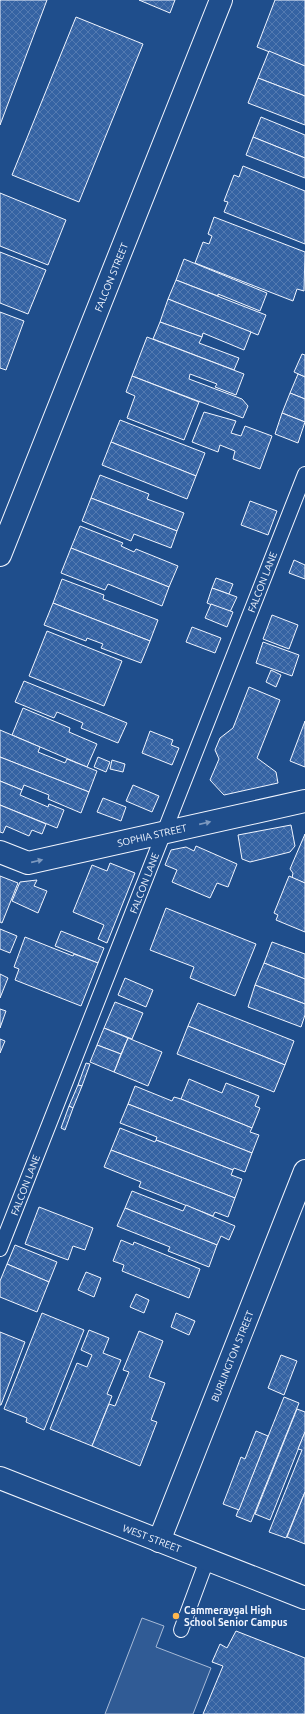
<svg xmlns="http://www.w3.org/2000/svg" width="305" height="1714" viewBox="0 0 305 1714" font-family="Ubuntu,sans-serif">
<style>
.parking{fill:#305b95;stroke:#a8bbd7}
.building{fill:url(#building-cross-hatch);stroke:#f2f6ff}
.lines{fill:none;stroke-linecap:round;stroke-linejoin:round}
.service-casing{stroke:#f2f6ff;stroke-width:16}
.minor-casing{stroke:#f2f6ff;stroke-width:24}
.tertiary-casing{stroke:#f2f6ff;stroke-width:24}
.primary-casing{stroke:#f2f6ff;stroke-width:24}
.service{stroke:#1f4e8c;stroke-width:14}
.minor{stroke:#1f4e8c;stroke-width:22}
.tertiary{stroke:#1f4e8c;stroke-width:22}
.primary{stroke:#1f4e8c;stroke-width:22}
.oneway{fill:#7e9ac0}
.poi-dot{fill:#ffb74d;stroke:#1f4e8c;stroke-width:1.5}
.labels{text-anchor:middle;stroke-width:3;stroke-linejoin:round;paint-order:stroke}
.street-label{font-size:10px;fill:#f2f6ff;stroke:#1f4e8c}
.poi-label{font-size:10px;font-weight:bold;fill:#f2f6ff;stroke:#1f4e8c;text-anchor:start}
</style>
<defs>
<pattern id="building-cross-hatch" width="8" height="8" patternUnits="userSpaceOnUse"><rect width="8" height="8" fill="#3563a3"/><path d="M0 0l8 8M0 8l8-8" fill="none" stroke="#537ab1"/></pattern>
</defs>
<rect width="100%" height="100%" fill="#1f4e8c"/>
<path class="parking" d="M142 1618 164 1626 156 1647 211 1668 193 1714H105Z"/>
<g class="building">
<path d="M0 0H47L0 125Z"/>
<path d="M139 0H175L170 13Z"/>
<path d="M275 0H305V66L257 47Z"/>
<path d="M76 17 143 44 79 202 12 175Z"/>
<path d="M269 51 305 66V96L258 78Z"/>
<path d="M258 78 305 96V125L248 103Z"/>
<path d="M261 117 305 135V158L253 137Z"/>
<path d="M253 137 305 158V178L246 155Z"/>
<path d="M243 166 305 191V244L224 212 228 202 224 201 234 175 239 177Z"/>
<path d="M0 193 66 220 48 265 0 246Z"/>
<path d="M214 217 305 252 304 291 297 289 293 301 195 263 203 242 209 244 212 236 208 234Z"/>
<path d="M0 252 46 270 28 314 0 303Z"/>
<path d="M184 259 267 293 260 311 218 294V296L176 280Z"/>
<path d="M176 280 266 315 258 335 168 299Z"/>
<path d="M168 299 251 332 244 350 203 333 202 337 160 322Z"/>
<path d="M0 312 24 321 6 370 0 368Z"/>
<path d="M160 322 202 337 199 343 239 358 234 370 153 339Z"/>
<path d="M147 337 244 374 236 395 215 387 217 384 190 374 189 379 242 399 248 406 243 418 132 376Z"/>
<path d="M302 354 305 355V377L294 372Z"/>
<path d="M298 374 305 377V399L290 393Z"/>
<path d="M132 376 199 402 184 440 127 418 135 396 126 392Z"/>
<path d="M290 393 305 399V422L282 413Z"/>
<path d="M204 412 236 421 231 433 241 436 245 426 272 436 260 469 233 459 235 451 220 445 218 452 192 442Z"/>
<path d="M282 413 305 422 298 443 275 434Z"/>
<path d="M120 420 205 453 196 476 111 442Z"/>
<path d="M111 442 196 476 187 499 102 465Z"/>
<path d="M100 475 149 494 147 499 184 513 177 531 91 498Z"/>
<path d="M91 498 177 531 171 548 134 534 131 541 82 521Z"/>
<path d="M250 501 277 511 268 535 241 525Z"/>
<path d="M80 526 123 543 121 546 134 552 136 549 178 566 169 587 71 548Z"/>
<path d="M71 548 169 587 162 606 108 584 105 590 61 573Z"/>
<path d="M294 560 305 565V579L289 573Z"/>
<path d="M216 578 233 584 229 594 212 588Z"/>
<path d="M62 579 104 595 103 599 158 620 150 641 53 603Z"/>
<path d="M212 588 237 597 230 612 207 603Z"/>
<path d="M53 603 150 641 141 663 101 648 103 644 87 638 86 641 44 625Z"/>
<path d="M211 604 233 612 227 627 205 618Z"/>
<path d="M272 615 298 625 289 649 263 639Z"/>
<path d="M192 627 221 638 215 653 186 642Z"/>
<path d="M47 631 122 661 104 706 29 676Z"/>
<path d="M263 642 299 655 292 676 256 663Z"/>
<path d="M271 670 281 675 276 687 266 682Z"/>
<path d="M24 681 127 723 118 743 81 728 83 723 57 712 54 718 15 702Z"/>
<path d="M249 687 280 700 257 758 276 772 278 783 224 795 210 780 219 759 215 750 220 738 233 728Z"/>
<path d="M23 708 70 728 69 732 97 744 87 767 12 735Z"/>
<path d="M305 721V767L290 761Z"/>
<path d="M0 730 40 747 38 752 65 763 67 759 97 771 89 792 0 757Z"/>
<path d="M150 731 173 740 171 745 179 748 172 765 142 753Z"/>
<path d="M0 757 89 792 81 813 48 799 49 795 24 785 22 790 0 781Z"/>
<path d="M98 757 110 762 106 772 94 767Z"/>
<path d="M112 760 125 764 123 772 110 769Z"/>
<path d="M0 781 22 790 20 795 48 807 49 804 64 810 57 828 0 805Z"/>
<path d="M133 785 159 796 152 812 126 801Z"/>
<path d="M103 798 126 807 121 821 97 812Z"/>
<path d="M0 805 46 824 42 834 32 830 29 836 6 826 3 833 0 832Z"/>
<path d="M291 825 295 846 290 852 250 862 242 859 238 835Z"/>
<path d="M305 834V883L292 878 293 873 290 869Z"/>
<path d="M196 846 237 864 228 887 217 883 210 898 172 882 177 870 165 865 171 850 186 847 194 851Z"/>
<path d="M110 863 135 873 107 943 98 939 104 925 73 912 92 865 107 871Z"/>
<path d="M0 876 18 883 2 923 0 922Z"/>
<path d="M289 876 305 883V932L276 920 278 915 274 913Z"/>
<path d="M37 880 34 886 47 891 38 913 12 901 20 882Z"/>
<path d="M166 908 256 944 235 996 190 978 194 967 150 950Z"/>
<path d="M0 929 17 936 10 953 0 949Z"/>
<path d="M61 931 104 948 98 963 55 946Z"/>
<path d="M25 937 73 956 74 954 98 963 81 1006 15 980 19 969 14 967Z"/>
<path d="M272 942 305 954V979L264 963Z"/>
<path d="M264 963 305 979V1004L255 985Z"/>
<path d="M0 974 8 978 0 998Z"/>
<path d="M125 978 153 990 146 1007 118 995Z"/>
<path d="M255 985 305 1004V1015L301 1027 248 1007Z"/>
<path d="M115 1002 143 1013 132 1039 104 1028Z"/>
<path d="M198 1003 294 1041 285 1065 188 1026Z"/>
<path d="M0 1009 6 1011 0 1028Z"/>
<path d="M188 1026 285 1065 274 1092 177 1054Z"/>
<path d="M104 1028 128 1038 121 1054 97 1045Z"/>
<path d="M128 1038 162 1052 148 1086 114 1072Z"/>
<path d="M0 1039 5 1041 0 1053Z"/>
<path d="M97 1045 121 1054 114 1072 90 1062Z"/>
<path d="M86 1063 90 1064 82 1086 78 1085Z"/>
<path d="M189 1079 222 1093 226 1083 259 1096 255 1106 260 1108 252 1128 181 1099Z"/>
<path d="M78 1085 82 1086 73 1108 69 1106Z"/>
<path d="M135 1086 172 1101 174 1097 181 1099 252 1128 250 1132 259 1135 252 1153 128 1104Z"/>
<path d="M128 1104 252 1153 245 1172 234 1168 233 1170 156 1140 157 1137 120 1123Z"/>
<path d="M69 1106 73 1108 65 1130 61 1128Z"/>
<path d="M120 1128 155 1142 156 1140 233 1170 231 1175 242 1179 235 1198 111 1150Z"/>
<path d="M111 1150 235 1198 228 1217 215 1212 213 1216 139 1187 141 1182 104 1167Z"/>
<path d="M132 1191 183 1211 186 1205 235 1226 229 1240 221 1236 217 1245 125 1208Z"/>
<path d="M39 1207 93 1228 85 1250 73 1246 68 1260 25 1244Z"/>
<path d="M125 1208 217 1245 209 1267 168 1251 170 1247 117 1226Z"/>
<path d="M121 1240 133 1245 134 1242 200 1269 189 1298 122 1271 124 1265 113 1261Z"/>
<path d="M15 1245 57 1262 49 1282 7 1264Z"/>
<path d="M7 1264 49 1282 37 1312 0 1297V1281Z"/>
<path d="M86 1272 101 1278 94 1297 78 1290Z"/>
<path d="M136 1294 149 1300 144 1313 130 1307Z"/>
<path d="M42 1313 84 1330 44 1430 26 1422 27 1418 4 1409Z"/>
<path d="M176 1313 195 1321 189 1335 171 1327Z"/>
<path d="M89 1330 109 1338 103 1353 121 1360 107 1394 112 1396 92 1446 50 1429 77 1363 87 1367 92 1355 81 1350Z"/>
<path d="M139 1331 163 1341 149 1377 165 1383 151 1420 157 1422 140 1466 92 1446 109 1404 115 1406 129 1372 123 1370Z"/>
<path d="M0 1332 25 1342 1 1405H0Z"/>
<path d="M281 1355 297 1361 284 1395 268 1388Z"/>
<path d="M284 1397 299 1403 251 1522 236 1516Z"/>
<path d="M297 1409 305 1412V1432L270 1520 255 1514Z"/>
<path d="M256 1431 268 1436 239 1510 223 1504 241 1457 245 1459Z"/>
<path d="M305 1432V1492L286 1538 269 1532 302 1450 298 1449Z"/>
<path d="M305 1492V1544L287 1537Z"/>
<path d="M236 1631 305 1658V1714H203L223 1666 212 1662 220 1644 227 1648Z"/>
</g>
<g class="lines">
<defs>
<g id="service">
<path d="M0 1249 305 474"/>
<path d="M181 1630 207 1560"/>
</g>
<g id="minor">
<path d="M0 852 28 863 305 801"/>
<path d="M159 1541 305 1171"/>
</g>
<path id="tertiary" d="M0 1478 305 1598"/>
<path id="primary" d="M0 555 221 0"/>
</defs>
<use href="#service" class="service-casing"/>
<use href="#minor" class="minor-casing"/>
<use href="#tertiary" class="tertiary-casing"/>
<use href="#primary" class="primary-casing"/>
<use href="#service" class="service"/>
<use href="#minor" class="minor"/>
<use href="#tertiary" class="tertiary"/>
<use href="#primary" class="primary"/>
</g>
<defs><path id="oneway-solid" d="M-6-.8H1V-3.2L6.5 0L1 3.2V.8H-6Z"/></defs>
<g class="oneway">
<use href="#oneway-solid" transform="translate(205 823) rotate(-13)"/>
<use href="#oneway-solid" transform="translate(37 861) rotate(-13)"/>
</g>
<circle class="poi-dot" cx="176" cy="1616" r="4"/>
<g class="labels">
<g class="street-label">
<text transform="translate(111 277) rotate(-68)" y="4">FALCON STREET</text>
<text transform="translate(262 582) rotate(-69)" y="4">FALCON LANE</text>
<text transform="translate(152 835) rotate(-13)" y="4">SOPHIA STREET</text>
<text transform="translate(144 883) rotate(-69)" y="4">FALCON LANE</text>
<text transform="translate(25 1185) rotate(-69)" y="4">FALCON LANE</text>
<text transform="translate(232 1356) rotate(-68)" y="4">BURLINGTON STREET</text>
<text transform="translate(152 1538) rotate(21)" y="4">WEST STREET</text>
</g>
<g class="poi-label">
<text x="184" y="1614">Cammeraygal High<tspan x="184" dy="12">School Senior Campus</tspan></text>
</g>
</g>
</svg>
